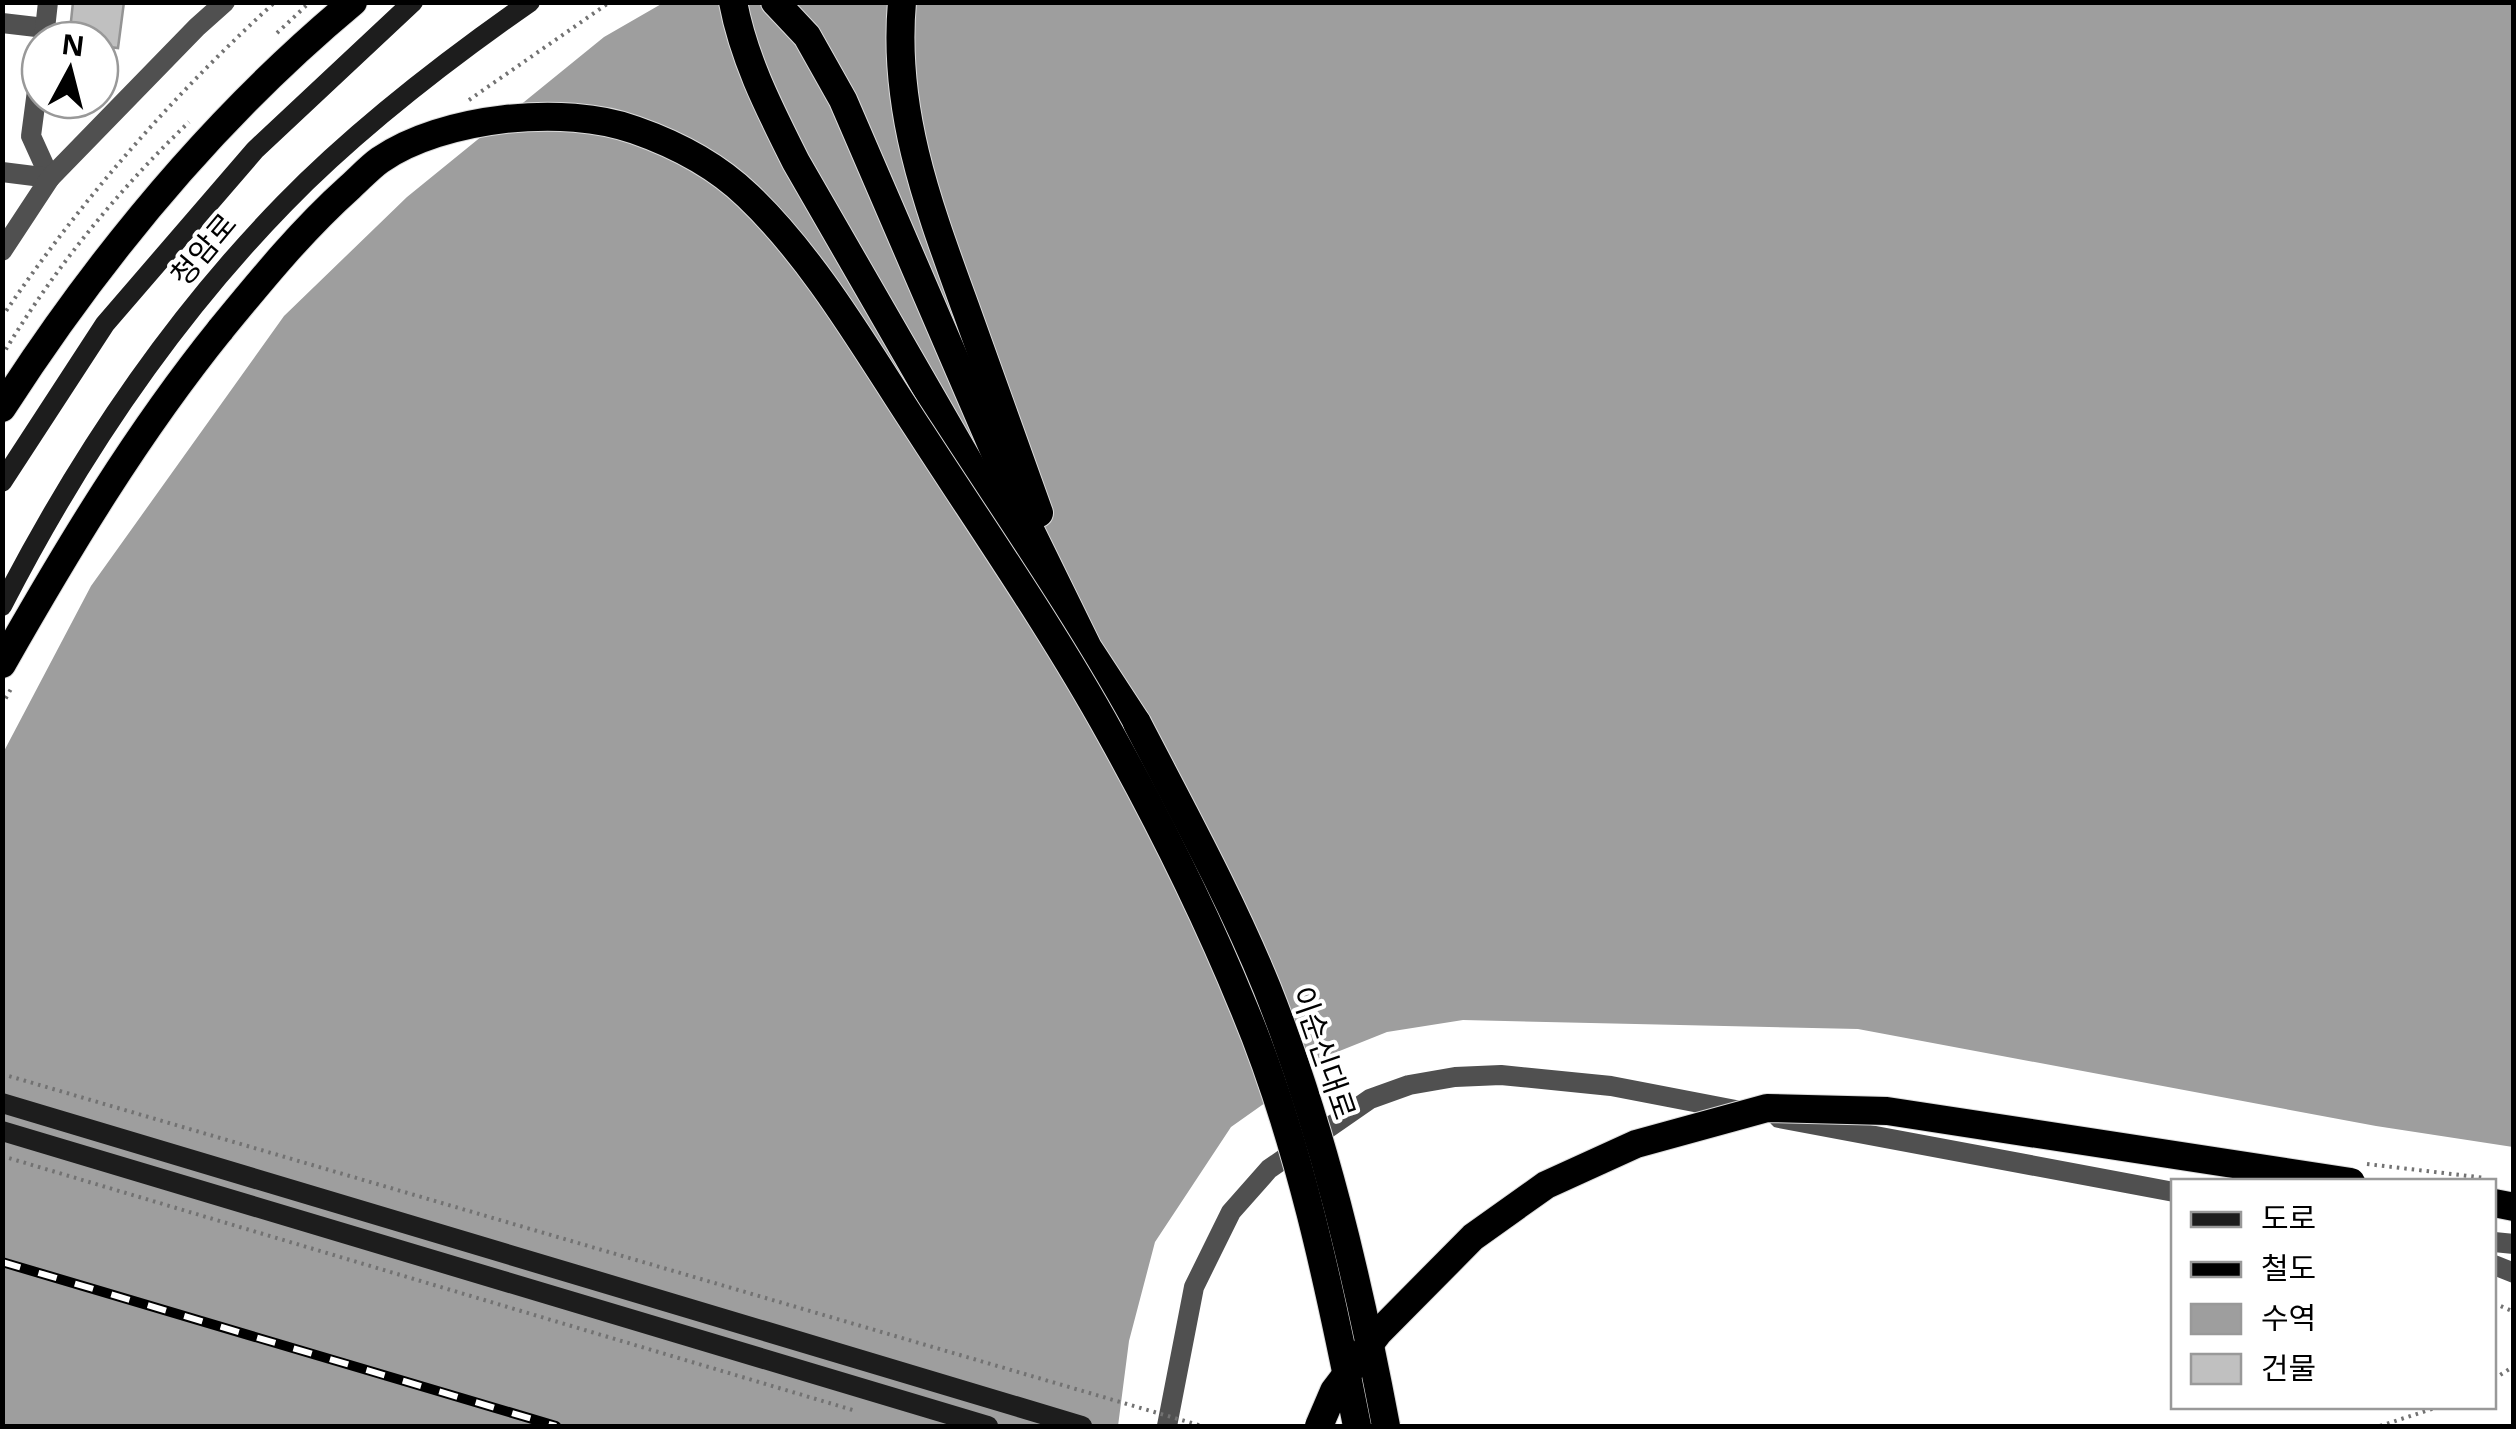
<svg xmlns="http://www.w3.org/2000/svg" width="2516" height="1429" viewBox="0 0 2516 1429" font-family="'Open Sans','Noto Sans KR',sans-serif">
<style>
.water{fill:#9e9e9e}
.building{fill:#c0c0c0;stroke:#949494;stroke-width:2.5}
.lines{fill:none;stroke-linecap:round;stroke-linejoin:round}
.trunk-casing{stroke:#dbdbdb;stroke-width:30}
.path{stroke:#727272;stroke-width:4;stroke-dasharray:2.5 5;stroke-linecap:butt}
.minor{stroke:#505050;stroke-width:20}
.secondary{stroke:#1d1d1d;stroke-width:20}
.trunk{stroke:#000;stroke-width:28}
.rail-casing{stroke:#000;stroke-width:10}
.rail{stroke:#fff;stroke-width:6;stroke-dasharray:19;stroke-linecap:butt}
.trunk-bridge-casing{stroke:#dbdbdb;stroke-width:30;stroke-linecap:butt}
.path-bridge{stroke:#727272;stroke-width:4;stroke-dasharray:2.5 5;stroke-linecap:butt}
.trunk-bridge{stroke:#000;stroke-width:28}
.labels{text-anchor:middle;stroke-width:8;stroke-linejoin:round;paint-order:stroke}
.street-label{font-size:30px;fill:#000;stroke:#fff}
</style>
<rect width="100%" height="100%" fill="#fff"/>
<path class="water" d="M663 3H2513V1147L2376 1126 1858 1029 1463 1020 1387 1032 1337 1052 1231 1127 1155 1242 1129 1341 1118 1426H3V753L91 586 284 316 407 197 604 37Z"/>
<path class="building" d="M73 2H124L118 48 100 46V40H69Z"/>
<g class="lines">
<defs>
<g id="trunk">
<path d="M733 2C744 60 770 110 796 162L1016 544 1055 620"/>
<path d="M775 2 807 36 843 100 1015 499 1088 648 1137 723"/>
<path d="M902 2C892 113 930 210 967 312 991 379 1015 446 1039 513"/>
<path d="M2 408C98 259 216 116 353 2"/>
<path d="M2 664C68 548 137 433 221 329"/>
<path d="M2494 1203 2514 1207"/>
</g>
</defs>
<use href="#trunk" class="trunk-casing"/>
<g class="path">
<path d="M277 33 310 2"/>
<path d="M469 100 610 2"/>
<path d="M2 317C80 201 172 96 275 2"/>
<path d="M2 356C52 271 119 189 189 122"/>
<path d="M2 705 12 687"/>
<path d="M2 1156 856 1411"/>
<path d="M2367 1164 2486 1178"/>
<path d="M2494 1303 2514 1312"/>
<path d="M2494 1379 2514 1366"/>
<path d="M2380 1426 2441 1406"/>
</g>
<g class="minor">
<path d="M2 23 45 28"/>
<path d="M44 38 48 2"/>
<path d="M40 68 31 136 50 178"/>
<path d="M2 172 50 178"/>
<path d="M2 251 50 178 197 27 225 2"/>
<path d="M1779 1118 2174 1192"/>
<path d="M2494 1242 2514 1244"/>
<path d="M2494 1265 2514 1273"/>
<path d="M1167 1426 1194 1287 1231 1212 1269 1169 1370 1099 1409 1085 1455 1077 1501 1075 1611 1086 1746 1112"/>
</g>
<g class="secondary">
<path d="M2 482 105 324 255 150 413 2"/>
<path d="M2 606C77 460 169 322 284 204 357 129 444 62 530 2"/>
<path d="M2 1103 1082 1426"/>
<path d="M2 1131 988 1426"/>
</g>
<use href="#trunk" class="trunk"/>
<defs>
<path id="rail" d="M2 1262 556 1426"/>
</defs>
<use href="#rail" class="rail-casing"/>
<use href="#rail" class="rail"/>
<defs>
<g id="trunk-bridge">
<path d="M221 329C262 279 302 230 350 187 360 178 370 167 380 160 442 117 565 104 635 130 675 144 717 166 748 196 817 262 868 353 921 433 985 532 1053 630 1110 733 1159 821 1205 913 1243 1006 1298 1136 1330 1289 1357 1426"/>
<path d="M1137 723C1182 810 1230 897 1267 988 1323 1129 1358 1278 1386 1426"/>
<path d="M1319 1426 1334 1391 1378 1333 1473 1237 1546 1185 1636 1144 1767 1108 1887 1111 2351 1182"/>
</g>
</defs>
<use href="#trunk-bridge" class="trunk-bridge-casing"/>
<path class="path-bridge" d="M2 1074 1202 1426"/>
<use href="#trunk-bridge" class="trunk-bridge"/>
</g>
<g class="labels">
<g class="street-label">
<text transform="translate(204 250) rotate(-50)" y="10">청암로</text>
<text transform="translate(1323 1053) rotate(71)" y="10">이순신대로</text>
</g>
</g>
<rect width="2516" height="1429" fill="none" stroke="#000000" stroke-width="10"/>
<rect x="2171" y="1179" width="325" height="230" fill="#ffffff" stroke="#999999" stroke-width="2.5"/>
<rect x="2191" y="1212" width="50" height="15" fill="#1d1d1d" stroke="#999999" stroke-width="2.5"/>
<text x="2261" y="1229" font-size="30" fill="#000000">도로</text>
<rect x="2191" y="1262" width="50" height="15" fill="#000000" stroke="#999999" stroke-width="2.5"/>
<text x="2261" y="1279" font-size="30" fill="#000000">철도</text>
<rect x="2191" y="1304" width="50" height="30" fill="#9e9e9e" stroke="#999999" stroke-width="2.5"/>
<text x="2261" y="1329" font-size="30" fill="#000000">수역</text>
<rect x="2191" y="1354" width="50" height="30" fill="#c0c0c0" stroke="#999999" stroke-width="2.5"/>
<text x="2261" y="1379" font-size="30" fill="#000000">건물</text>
<g transform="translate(70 70) rotate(7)"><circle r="48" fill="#ffffff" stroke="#999999" stroke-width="2.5"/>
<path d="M0-8L18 38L0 25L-18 38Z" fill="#000000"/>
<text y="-15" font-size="28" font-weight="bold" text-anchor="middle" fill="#000000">N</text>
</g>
</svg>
